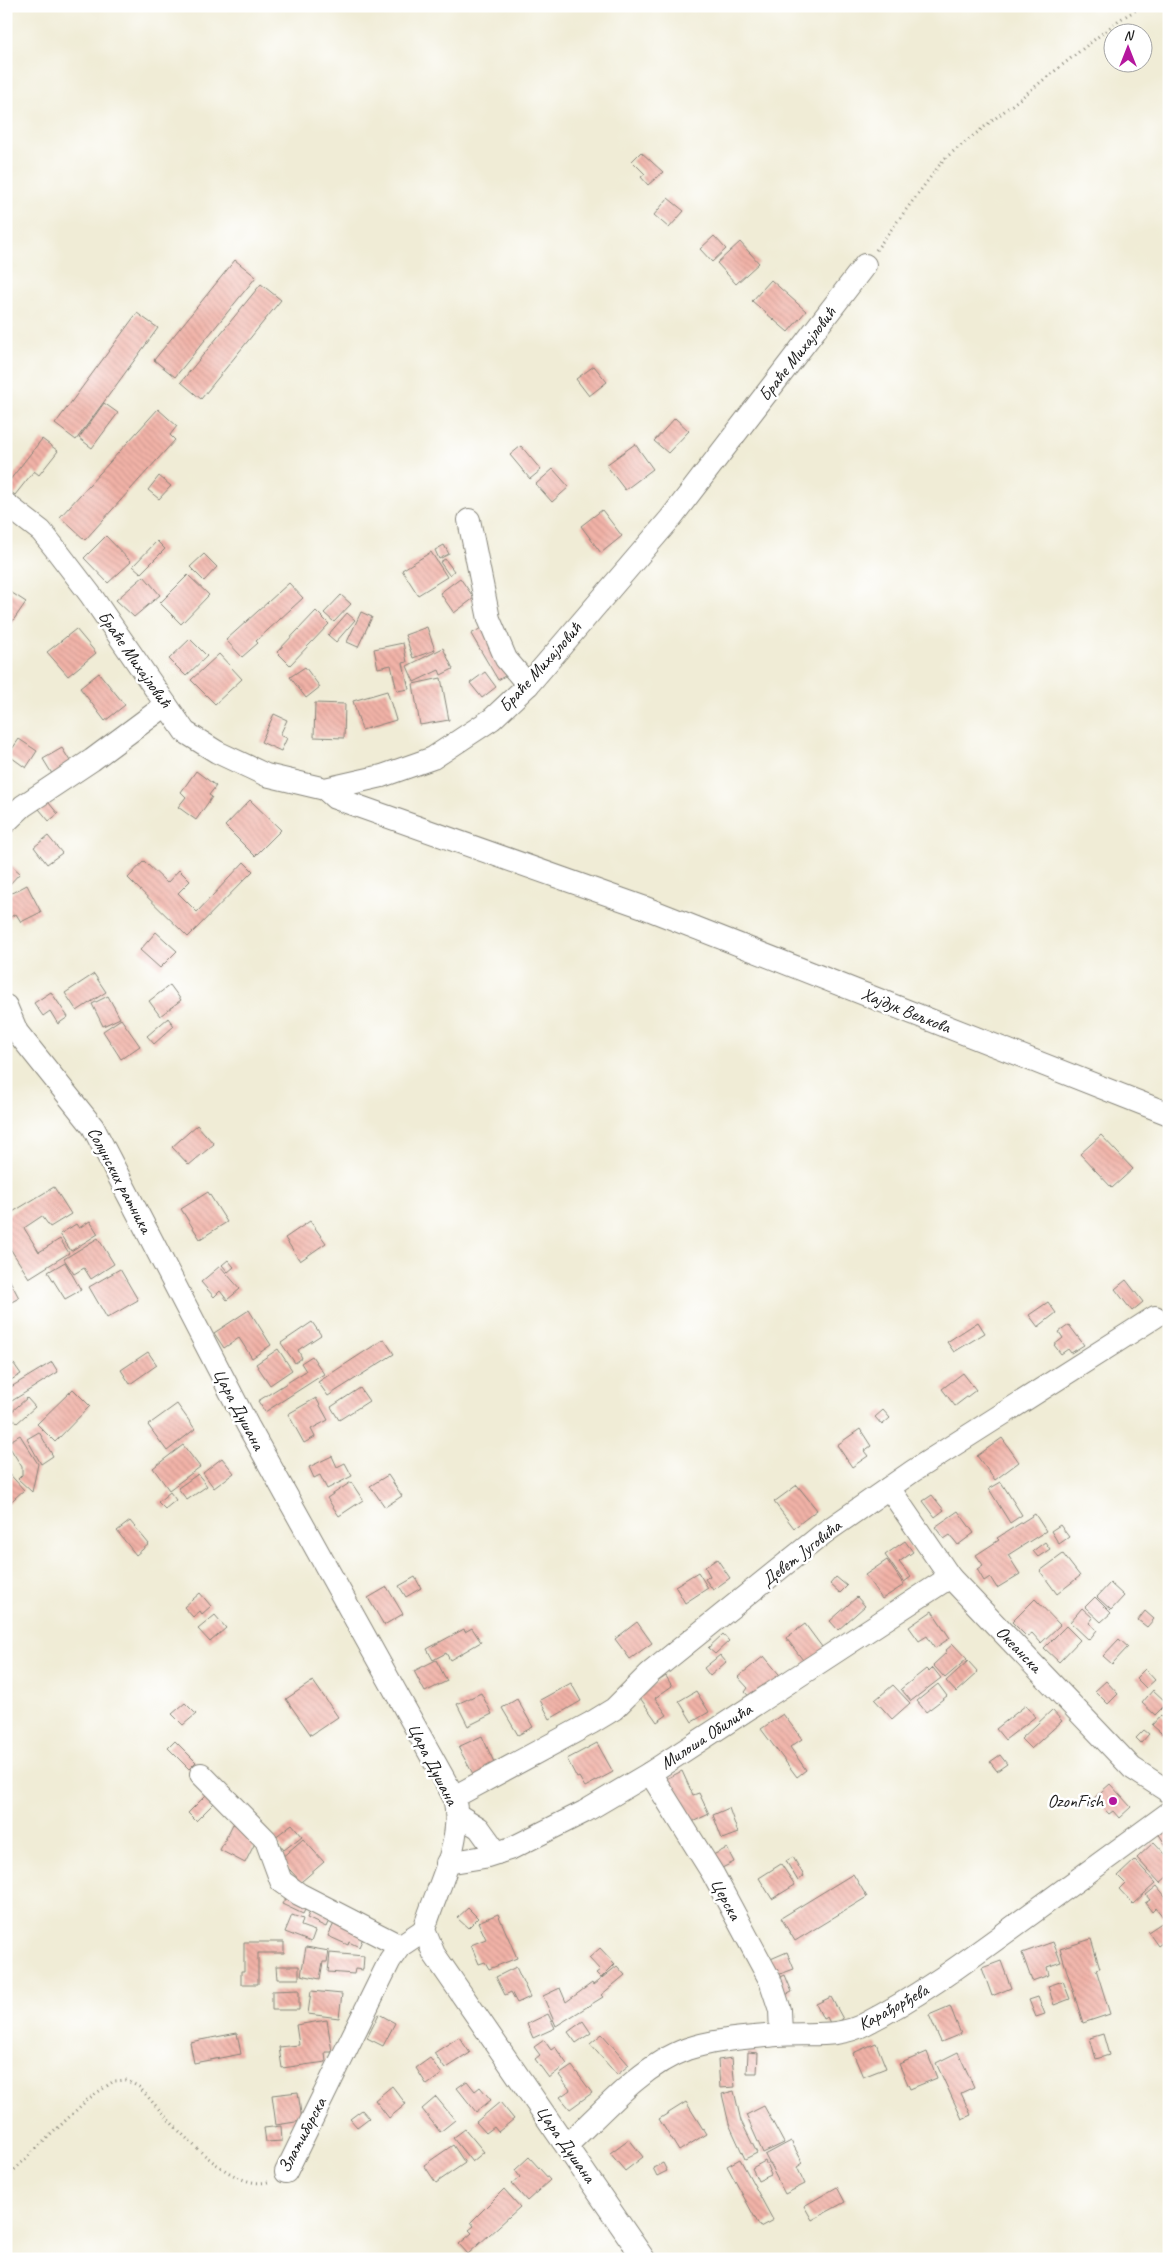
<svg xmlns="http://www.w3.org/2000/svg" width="1175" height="2265" viewBox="0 0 1175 2265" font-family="Caveat,sans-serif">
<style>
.building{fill:url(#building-back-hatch)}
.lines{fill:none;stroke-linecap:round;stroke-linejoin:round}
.minor-casing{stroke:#868479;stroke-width:24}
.path{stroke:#868479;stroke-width:3;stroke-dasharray:1 4;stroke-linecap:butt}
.minor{stroke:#fff;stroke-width:22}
.poi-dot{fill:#b5179e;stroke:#fff;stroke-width:2}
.labels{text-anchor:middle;stroke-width:5;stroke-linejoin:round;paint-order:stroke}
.street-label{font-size:18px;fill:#1c1c1c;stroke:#fff}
.poi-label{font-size:18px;fill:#1c1c1c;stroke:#fff;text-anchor:end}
</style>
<defs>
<pattern id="building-back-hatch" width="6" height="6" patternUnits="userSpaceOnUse" patternTransform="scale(1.25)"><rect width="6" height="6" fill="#f1b2a7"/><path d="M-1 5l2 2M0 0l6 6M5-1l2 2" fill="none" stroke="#ce988f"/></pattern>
</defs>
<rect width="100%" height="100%" fill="#fff"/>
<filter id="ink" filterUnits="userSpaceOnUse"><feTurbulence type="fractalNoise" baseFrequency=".02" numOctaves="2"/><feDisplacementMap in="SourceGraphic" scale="10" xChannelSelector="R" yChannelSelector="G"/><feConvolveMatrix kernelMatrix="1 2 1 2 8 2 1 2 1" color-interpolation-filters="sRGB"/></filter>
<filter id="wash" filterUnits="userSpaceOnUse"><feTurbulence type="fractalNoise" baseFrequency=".0096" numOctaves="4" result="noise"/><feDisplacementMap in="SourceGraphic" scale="20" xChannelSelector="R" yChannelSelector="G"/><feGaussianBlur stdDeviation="1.12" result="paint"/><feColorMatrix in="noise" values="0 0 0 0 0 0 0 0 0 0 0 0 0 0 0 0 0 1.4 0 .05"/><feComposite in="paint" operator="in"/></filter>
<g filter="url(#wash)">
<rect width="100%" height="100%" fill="#f0ecd6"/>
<g id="blocks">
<g class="building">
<path d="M641 152 663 172 648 185 641 177 645 174 632 161Z"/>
<path d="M668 198 684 211 669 228 654 215Z"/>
<path d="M714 236 726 249 712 262 700 249Z"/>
<path d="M740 242 759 263 736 284 717 263Z"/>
<path d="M235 260 256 277 175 377 154 360Z"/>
<path d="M771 280 806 311 788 332 752 301Z"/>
<path d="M261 284 281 300 201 399 181 382Z"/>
<path d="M137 313 158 328 76 440 55 424Z"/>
<path d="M594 366 607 382 589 396 576 379Z"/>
<path d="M104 403 118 413 92 448 79 438Z"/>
<path d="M158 409 177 426 170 435 175 440 85 540 60 517Z"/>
<path d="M675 418 689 431 668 453 654 441Z"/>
<path d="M42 439 58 451 39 475 34 471 15 495 6 488V485Z"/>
<path d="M635 444 653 469 625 490 606 465Z"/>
<path d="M521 446 541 470 530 479 510 455Z"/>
<path d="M553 469 569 487 552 502 536 484Z"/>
<path d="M159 476 171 486 159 499 148 490Z"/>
<path d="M602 510 622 536 601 553 581 526Z"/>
<path d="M106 536 131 562 108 583 84 558Z"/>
<path d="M157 541 165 549 141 573 133 566Z"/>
<path d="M444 545 449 554 439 559 435 550Z"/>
<path d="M431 552 447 577 418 595 402 570Z"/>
<path d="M204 554 217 567 204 581 190 567Z"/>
<path d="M445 559 454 571 449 575 440 562Z"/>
<path d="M188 575 209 595 181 624 160 603Z"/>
<path d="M144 576 160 595 134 617 116 600Z"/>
<path d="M460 578 474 598 454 613 440 593Z"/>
<path d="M289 583 303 598 256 641 258 643 242 657 226 640Z"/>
<path d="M6 589 26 602 10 625 6 623Z"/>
<path d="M341 595 351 604 334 622 324 613Z"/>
<path d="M316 611 329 624 290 665 277 652Z"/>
<path d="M361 612 372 617 358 647 347 642Z"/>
<path d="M347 613 355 620 336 642 328 635Z"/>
<path d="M427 627 435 650 413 658 405 635Z"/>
<path d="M483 627 510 673 498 680 471 634Z"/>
<path d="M76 629 96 653 68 676 47 652Z"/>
<path d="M190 639 207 656 186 676 169 659Z"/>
<path d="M403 643 407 662 403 663 409 689 397 691 391 665 378 668 374 649Z"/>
<path d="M443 648 453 669 441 675 439 670 414 682 407 666Z"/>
<path d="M219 654 242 679 215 704 191 680Z"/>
<path d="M305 667 320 687 306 698 290 677Z"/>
<path d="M485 672 496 687 482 698 470 683Z"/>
<path d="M99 673 125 705 105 721 80 688Z"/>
<path d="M441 678 449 720 420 725 413 684Z"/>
<path d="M387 691 396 720 362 730 353 701Z"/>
<path d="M315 703 345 704 344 738 314 737Z"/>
<path d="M274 714 287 720 280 735 287 738 281 751 261 742Z"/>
<path d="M19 739 37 751 26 768 8 755Z"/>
<path d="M62 748 73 766 54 777 43 759Z"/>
<path d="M196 771 216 786 209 795 212 797 196 820 178 807 186 797 181 792Z"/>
<path d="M44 797 58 814 49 821 35 804Z"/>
<path d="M250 800 281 830 255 856 225 826Z"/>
<path d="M48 836 62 853 47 864 34 847Z"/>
<path d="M6 861 20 873 9 885 6 882Z"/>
<path d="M144 861 167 883 179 870 190 881 178 893 197 912 244 862 253 871 188 937 128 878Z"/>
<path d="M27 885 41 912 21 922 16 914 6 919V896Z"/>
<path d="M156 932 177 951 160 968 140 950Z"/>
<path d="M94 974 106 992 77 1011 65 993Z"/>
<path d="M170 985 181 1000 160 1016 149 1001Z"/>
<path d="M51 992 68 1017 58 1024 50 1011 43 1016 34 1003Z"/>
<path d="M108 996 120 1018 103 1026 92 1004Z"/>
<path d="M168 1018 174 1026 154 1044 147 1036Z"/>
<path d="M121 1019 140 1046 121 1059 103 1031Z"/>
<path d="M197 1125 214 1144 189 1165 172 1147Z"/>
<path d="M1101 1135 1133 1169 1112 1188 1080 1154Z"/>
<path d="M54 1187 71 1214 50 1227 42 1216 24 1228 39 1252 60 1239 69 1253 29 1278 6 1242V1216Z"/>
<path d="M208 1192 227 1222 200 1239 181 1209Z"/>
<path d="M90 1221 98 1234 71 1251 60 1234 76 1224 79 1228Z"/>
<path d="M310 1221 326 1243 300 1261 285 1238Z"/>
<path d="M98 1238 114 1264 91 1279 84 1268 74 1274 64 1259Z"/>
<path d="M228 1260 234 1267 228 1272 222 1265Z"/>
<path d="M65 1262 81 1290 65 1299 48 1272Z"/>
<path d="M220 1266 240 1289 227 1300 220 1291 214 1297 201 1282Z"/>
<path d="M120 1269 138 1300 107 1318 89 1287Z"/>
<path d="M6 1273 19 1298 6 1305Z"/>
<path d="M1126 1280 1143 1302 1132 1311 1115 1289Z"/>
<path d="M1048 1302 1056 1313 1038 1327 1029 1315Z"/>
<path d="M249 1310 271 1345 252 1358 239 1338 224 1348 214 1333Z"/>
<path d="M312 1322 321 1335 298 1350 302 1358 295 1363 281 1343Z"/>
<path d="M978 1322 985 1333 954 1352 947 1342Z"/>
<path d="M1069 1325 1084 1345 1071 1353 1068 1349 1061 1354 1054 1345 1063 1338 1059 1332Z"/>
<path d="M384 1339 394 1354 328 1396 318 1382Z"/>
<path d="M278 1349 292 1370 270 1385 256 1364Z"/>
<path d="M148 1352 157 1365 130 1384 121 1370Z"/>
<path d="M312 1356 324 1374 265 1412 258 1401 306 1371 301 1363Z"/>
<path d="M52 1362 58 1372 7 1404 6 1390Z"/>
<path d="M14 1364 21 1374 6 1383V1369Z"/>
<path d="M963 1373 976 1390 955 1406 942 1389Z"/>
<path d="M360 1388 369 1401 339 1420 331 1407Z"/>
<path d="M73 1389 90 1406 55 1442 37 1424Z"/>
<path d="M27 1398 35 1407 17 1423 9 1414Z"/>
<path d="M316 1398 328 1420 311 1429 315 1437 304 1443 288 1414Z"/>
<path d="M177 1404 195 1429 167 1451 148 1425Z"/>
<path d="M883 1410 890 1418 882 1425 875 1417Z"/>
<path d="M860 1429 871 1446 864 1451 868 1456 852 1467 837 1445Z"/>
<path d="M39 1432 53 1456 41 1464 27 1439Z"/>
<path d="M20 1435 38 1464 32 1492 18 1479 22 1475V1467L7 1443Z"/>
<path d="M1002 1438 1019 1462 995 1480 977 1456Z"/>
<path d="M183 1445 200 1467 169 1490 153 1468Z"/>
<path d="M332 1456 337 1467 345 1463 352 1476 327 1489 320 1475 314 1478 309 1467Z"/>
<path d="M222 1458 234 1473 214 1488 203 1473Z"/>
<path d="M6 1470 24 1490 6 1506Z"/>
<path d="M198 1474 207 1486 187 1500 178 1488Z"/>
<path d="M388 1475 402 1496 385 1507 370 1486Z"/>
<path d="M351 1482 363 1500 339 1516 327 1498Z"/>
<path d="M1001 1482 1022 1515 1010 1523 989 1489Z"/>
<path d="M797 1485 817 1510 794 1528 774 1502Z"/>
<path d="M170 1492 176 1500 165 1509 158 1502Z"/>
<path d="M932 1495 944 1510 935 1517 923 1501Z"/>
<path d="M958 1511 974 1533 958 1545 950 1535 944 1539 935 1527Z"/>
<path d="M1035 1514 1046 1531 1008 1555 1020 1574 997 1588 990 1577 984 1581 977 1569 983 1565 976 1555 999 1540 997 1538Z"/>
<path d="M130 1521 149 1544 136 1555 117 1531Z"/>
<path d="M1060 1525 1069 1537 1059 1544 1051 1531Z"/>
<path d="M905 1541 913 1552 899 1562 911 1577 904 1582 885 1555Z"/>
<path d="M1045 1542 1050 1549 1038 1557 1033 1551Z"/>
<path d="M1063 1554 1080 1576 1057 1594 1040 1571Z"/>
<path d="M717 1559 730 1578 713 1590 705 1579 710 1576 705 1567Z"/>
<path d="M887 1560 904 1585 882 1599 865 1575Z"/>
<path d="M698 1572 708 1588 685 1603 675 1586Z"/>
<path d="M415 1577 421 1588 406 1597 399 1586Z"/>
<path d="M836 1577 847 1586 840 1593 830 1584Z"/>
<path d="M1110 1583 1124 1596 1111 1610 1097 1597Z"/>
<path d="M387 1587 403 1614 384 1625 368 1598Z"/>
<path d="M200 1593 211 1606 202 1614 200 1611 193 1617 184 1607Z"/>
<path d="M857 1597 865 1606 838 1630 830 1621Z"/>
<path d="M1095 1597 1111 1613 1101 1622 1085 1607Z"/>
<path d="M1035 1599 1060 1625 1041 1643 1032 1633 1027 1637 1012 1622Z"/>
<path d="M1082 1608 1093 1618 1089 1623 1097 1630 1089 1640 1070 1622Z"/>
<path d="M932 1611 950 1638 935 1648 927 1636 919 1641 909 1627Z"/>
<path d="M1145 1611 1154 1619 1147 1627 1138 1620Z"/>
<path d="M215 1615 226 1628 210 1642 198 1629Z"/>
<path d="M637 1622 652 1643 630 1659 615 1639Z"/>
<path d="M805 1624 825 1651 806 1664 786 1638Z"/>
<path d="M1066 1626 1080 1640 1059 1662 1044 1648Z"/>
<path d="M472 1628 481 1642 450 1660 446 1653 433 1660 427 1649 464 1629 465 1632Z"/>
<path d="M723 1634 729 1641 715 1654 708 1648Z"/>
<path d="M1119 1639 1128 1647 1112 1664 1103 1656Z"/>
<path d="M953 1644 967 1659 945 1678 933 1665 947 1652 945 1651Z"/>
<path d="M720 1655 726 1662 710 1676 704 1668Z"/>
<path d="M764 1656 783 1679 753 1701 745 1692 748 1688 738 1677Z"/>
<path d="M436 1660 447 1681 425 1692 414 1671Z"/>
<path d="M968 1661 978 1672 956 1692 946 1681Z"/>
<path d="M933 1668 941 1678 911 1701 901 1689 926 1669 929 1672Z"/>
<path d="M1145 1669 1155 1680 1146 1688 1136 1678Z"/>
<path d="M666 1676 672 1686 655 1698 667 1715 657 1722 638 1695Z"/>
<path d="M313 1681 338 1717 311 1735 286 1699Z"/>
<path d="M1106 1681 1118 1694 1108 1704 1095 1691Z"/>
<path d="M571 1683 581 1701 550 1719 540 1700Z"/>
<path d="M938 1684 947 1696 926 1712 917 1701Z"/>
<path d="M893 1685 910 1703 892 1719 875 1700Z"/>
<path d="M1153 1690 1167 1703 1155 1715 1142 1703Z"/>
<path d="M696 1691 709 1712 692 1722 679 1701Z"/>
<path d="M481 1693 492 1714 468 1726 457 1704Z"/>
<path d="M517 1699 533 1727 518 1735 502 1708Z"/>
<path d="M185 1703 196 1714 183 1725 172 1714Z"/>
<path d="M1026 1705 1035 1717 1005 1740 996 1729Z"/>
<path d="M1052 1710 1062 1721 1031 1749 1021 1739Z"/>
<path d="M783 1714 802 1739 790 1747 806 1770 797 1777 761 1729Z"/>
<path d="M1161 1715 1169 1722 1168 1739 1152 1725Z"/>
<path d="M1144 1730 1149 1734 1141 1743 1136 1738Z"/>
<path d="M482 1736 498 1771 477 1781 458 1747Z"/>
<path d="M175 1741 196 1762 189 1769 168 1748Z"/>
<path d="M597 1743 613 1772 585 1787 579 1777 577 1778 567 1759Z"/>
<path d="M1000 1755 1007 1764 997 1771 990 1762Z"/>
<path d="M682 1771 693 1795 699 1793 709 1814 688 1824 666 1779Z"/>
<path d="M1110 1784 1131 1807 1119 1818 1113 1811 1109 1814 1094 1798Z"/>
<path d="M207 1794 215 1802 196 1821 188 1813Z"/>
<path d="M729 1808 738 1833 722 1839 713 1815Z"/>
<path d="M233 1824 258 1837 245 1863 220 1850Z"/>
<path d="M292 1824 302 1836 284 1850 274 1838Z"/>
<path d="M1169 1826V1850L1158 1833Z"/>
<path d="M303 1839 324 1862 301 1882 280 1859Z"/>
<path d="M1154 1842 1169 1858V1875L1160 1883 1137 1858Z"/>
<path d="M727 1848 734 1862 718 1870 711 1856Z"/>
<path d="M793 1857 804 1876 798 1881 786 1861Z"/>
<path d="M1135 1860 1156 1883 1133 1904 1119 1889 1125 1883 1118 1876Z"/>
<path d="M781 1864 795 1885 772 1899 759 1878Z"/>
<path d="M853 1874 867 1897 795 1941 781 1918Z"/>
<path d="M1157 1886 1169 1901V1913L1163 1917 1156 1908 1152 1912 1145 1903 1150 1900 1146 1895Z"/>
<path d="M289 1892 309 1902 303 1914 282 1904Z"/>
<path d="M312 1907 331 1916 326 1927 307 1918Z"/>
<path d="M468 1908 478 1918 468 1928 457 1918Z"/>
<path d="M498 1914 517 1958 489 1969 485 1962 479 1964 471 1945 486 1939 478 1922Z"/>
<path d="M292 1915 303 1919 301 1926 315 1931 311 1942 285 1932Z"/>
<path d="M337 1917 366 1931 359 1947 349 1942 348 1945 328 1936Z"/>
<path d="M1169 1918V1952L1162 1943 1158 1946 1148 1932Z"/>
<path d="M1091 1939 1100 1968 1096 1969 1110 2014 1083 2023 1060 1949Z"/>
<path d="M244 1942H284V1953H258V1984H241V1971H244Z"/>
<path d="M1053 1942 1061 1962 1047 1967 1049 1975 1032 1981 1022 1953Z"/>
<path d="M306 1947 329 1951 327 1962H323L320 1979 301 1975Z"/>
<path d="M600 1948 615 1964 601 1978 596 1973 600 1970 589 1958Z"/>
<path d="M787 1952 794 1969 772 1977 766 1961Z"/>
<path d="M330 1953 364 1956 363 1970 355 1969 354 1974 328 1972Z"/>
<path d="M1001 1961 1011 1988 992 1996 982 1968Z"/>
<path d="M276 1966H299V1979H277Z"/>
<path d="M617 1966 625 1975 601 1995 603 1997 556 2026 543 1996 560 1988 566 2002 592 1983 593 1985Z"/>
<path d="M516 1967 530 1997 517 2003 511 1992 505 1995 496 1977Z"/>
<path d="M785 1975 792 1992 781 1997 774 1980Z"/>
<path d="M1063 1981 1070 1999 1054 2005 1048 1986Z"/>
<path d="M299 1990V2010H272V1991Z"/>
<path d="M311 1991 342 1994 339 2018 308 2014Z"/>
<path d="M831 1997 843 2019 831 2025 827 2017 823 2019 816 2004Z"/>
<path d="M1038 1997 1045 2014 1036 2017 1029 2000Z"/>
<path d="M950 2006 961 2034 941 2042 929 2015Z"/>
<path d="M379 2014 395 2023 383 2046 367 2038Z"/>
<path d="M548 2014 555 2028 533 2038 527 2024Z"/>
<path d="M327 2020 332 2052H325L326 2062 282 2068 279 2047 299 2045 296 2025Z"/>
<path d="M583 2021 591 2033 576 2043 568 2032Z"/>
<path d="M237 2033 241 2054 194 2063 190 2042Z"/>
<path d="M602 2034 629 2065 617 2075 590 2044Z"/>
<path d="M1103 2034 1109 2055 1096 2059 1090 2038Z"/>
<path d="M459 2037 470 2053 445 2069 434 2053Z"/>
<path d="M544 2040 551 2050 555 2047 567 2064 549 2078 535 2059 540 2055 534 2047Z"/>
<path d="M876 2043 886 2068 863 2077 853 2053Z"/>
<path d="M748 2052 758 2053 757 2073H747Z"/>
<path d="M927 2052 937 2078 910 2089 899 2064Z"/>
<path d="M958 2052 974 2087 961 2093 971 2115 962 2119 936 2063Z"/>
<path d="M430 2058 442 2074 427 2085 416 2068Z"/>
<path d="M732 2058 735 2087 720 2088 718 2060Z"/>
<path d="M572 2066 592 2093 570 2109 560 2097 570 2090 559 2075Z"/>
<path d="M467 2081 475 2091 480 2087 491 2100 476 2112 457 2088Z"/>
<path d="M392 2086 406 2104 389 2118 375 2100Z"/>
<path d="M734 2091 741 2121 757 2153 745 2159 729 2124 722 2094Z"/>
<path d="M298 2092 302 2121 276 2125 272 2095Z"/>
<path d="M436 2097 455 2120 440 2132 422 2109Z"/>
<path d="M500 2102 514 2119 498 2132 494 2127 486 2133 476 2122Z"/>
<path d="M686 2102 706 2134 679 2151 659 2119Z"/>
<path d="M764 2106 784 2143 763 2153 746 2115Z"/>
<path d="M362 2110 369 2118 357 2127 350 2119Z"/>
<path d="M281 2126 282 2141 266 2142 264 2128Z"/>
<path d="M465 2129 484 2152 472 2162 453 2138Z"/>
<path d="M629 2139 643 2157 625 2171 610 2153Z"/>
<path d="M791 2141 803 2163 797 2167 805 2184 785 2194 765 2155Z"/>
<path d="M453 2145 465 2163 436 2183 424 2165Z"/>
<path d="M529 2157 550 2180 527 2201 512 2184 520 2177 515 2170Z"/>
<path d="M740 2159 773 2220 760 2227 727 2166Z"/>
<path d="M765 2161 771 2175 758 2181 752 2168Z"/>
<path d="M663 2163 667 2171 657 2176 653 2168Z"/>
<path d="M837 2187 845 2202 812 2220 804 2206Z"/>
<path d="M504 2189 520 2207 468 2254 459 2244 472 2233 469 2230 474 2226 471 2222Z"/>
</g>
</g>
</g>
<g filter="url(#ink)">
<use href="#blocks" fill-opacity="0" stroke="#868479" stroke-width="1"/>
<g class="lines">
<defs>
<g id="minor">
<path d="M6 504 41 531 54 547 90 594 185 732 217 752 266 775 325 789 382 776 433 758 492 719 528 685 670 519 865 265"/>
<path d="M469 520 489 619 506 659 528 685"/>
<path d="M325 789 335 798 643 907 1169 1114"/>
<path d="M6 822 23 806 92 760 166 705"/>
<path d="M6 1006 17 1032 93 1127 248 1426 454 1797C465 1842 436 1888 424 1930L434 1954 644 2259"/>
<path d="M889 1488 950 1577 1132 1768 1169 1792"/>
<path d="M650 1773 713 1874 770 1980 780 2010 781 2034"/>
<path d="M201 1774 266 1840 281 1881 299 1894 400 1946"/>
<path d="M454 1797 591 1723 614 1709 650 1673 824 1533 913 1471 1155 1317"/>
<path d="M458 1815 479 1828 497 1853"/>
<path d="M447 1863 484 1857 512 1848 584 1812 650 1773 950 1577"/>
<path d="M567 2145C602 2112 642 2065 687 2049 716 2039 747 2038 777 2035 807 2032 837 2039 865 2024 918 1997 965 1962 1013 1927 1065 1889 1117 1851 1169 1813"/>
<path d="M286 2172 390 1960 400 1946 424 1930"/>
</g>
</defs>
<use href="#minor" class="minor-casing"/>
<g class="path">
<path d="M876 250 944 159 1119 20 1143 6"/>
<path d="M6 2182 14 2170 88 2099 114 2081 126 2080 139 2087C165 2115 229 2196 271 2181"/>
</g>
<use href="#minor" class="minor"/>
</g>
</g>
<circle class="poi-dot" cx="1113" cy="1801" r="5"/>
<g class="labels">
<g class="street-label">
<text transform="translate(797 354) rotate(-52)" y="6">Браће Михајловић</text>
<text transform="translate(135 659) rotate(55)" y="6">Браће Михајловић</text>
<text transform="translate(540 667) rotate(-48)" y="6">Браће Михајловић</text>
<text transform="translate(906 1010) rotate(22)" y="6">Хајдук Вељкова</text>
<text transform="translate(120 1180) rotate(62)" y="6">Солунских ратника</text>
<text transform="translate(239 1409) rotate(62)" y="6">Цара Душана</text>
<text transform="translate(801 1553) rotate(-38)" y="6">Девет Југовића</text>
<text transform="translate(1019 1649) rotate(46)" y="6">Океанска</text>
<text transform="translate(706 1736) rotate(-33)" y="6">Милоша Обилића</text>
<text transform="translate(433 1764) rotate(63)" y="6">Цара Душана</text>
<text transform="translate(726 1899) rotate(61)" y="6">Церска</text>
<text transform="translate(893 2007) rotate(-29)" y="6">Карађорђева</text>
<text transform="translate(302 2135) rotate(-62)" y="6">Златиборска</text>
<text transform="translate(566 2144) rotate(55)" y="6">Цара Душана</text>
</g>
<g class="poi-label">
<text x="1103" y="1807">OzonFish</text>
</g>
</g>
<rect width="1175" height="2265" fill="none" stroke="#fff" stroke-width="25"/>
<g transform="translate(1128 48)"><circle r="24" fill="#ffffff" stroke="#a4a4a4"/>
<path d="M0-4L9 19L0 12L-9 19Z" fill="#b5179e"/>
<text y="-8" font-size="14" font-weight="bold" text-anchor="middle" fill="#1c1c1c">N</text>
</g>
</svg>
